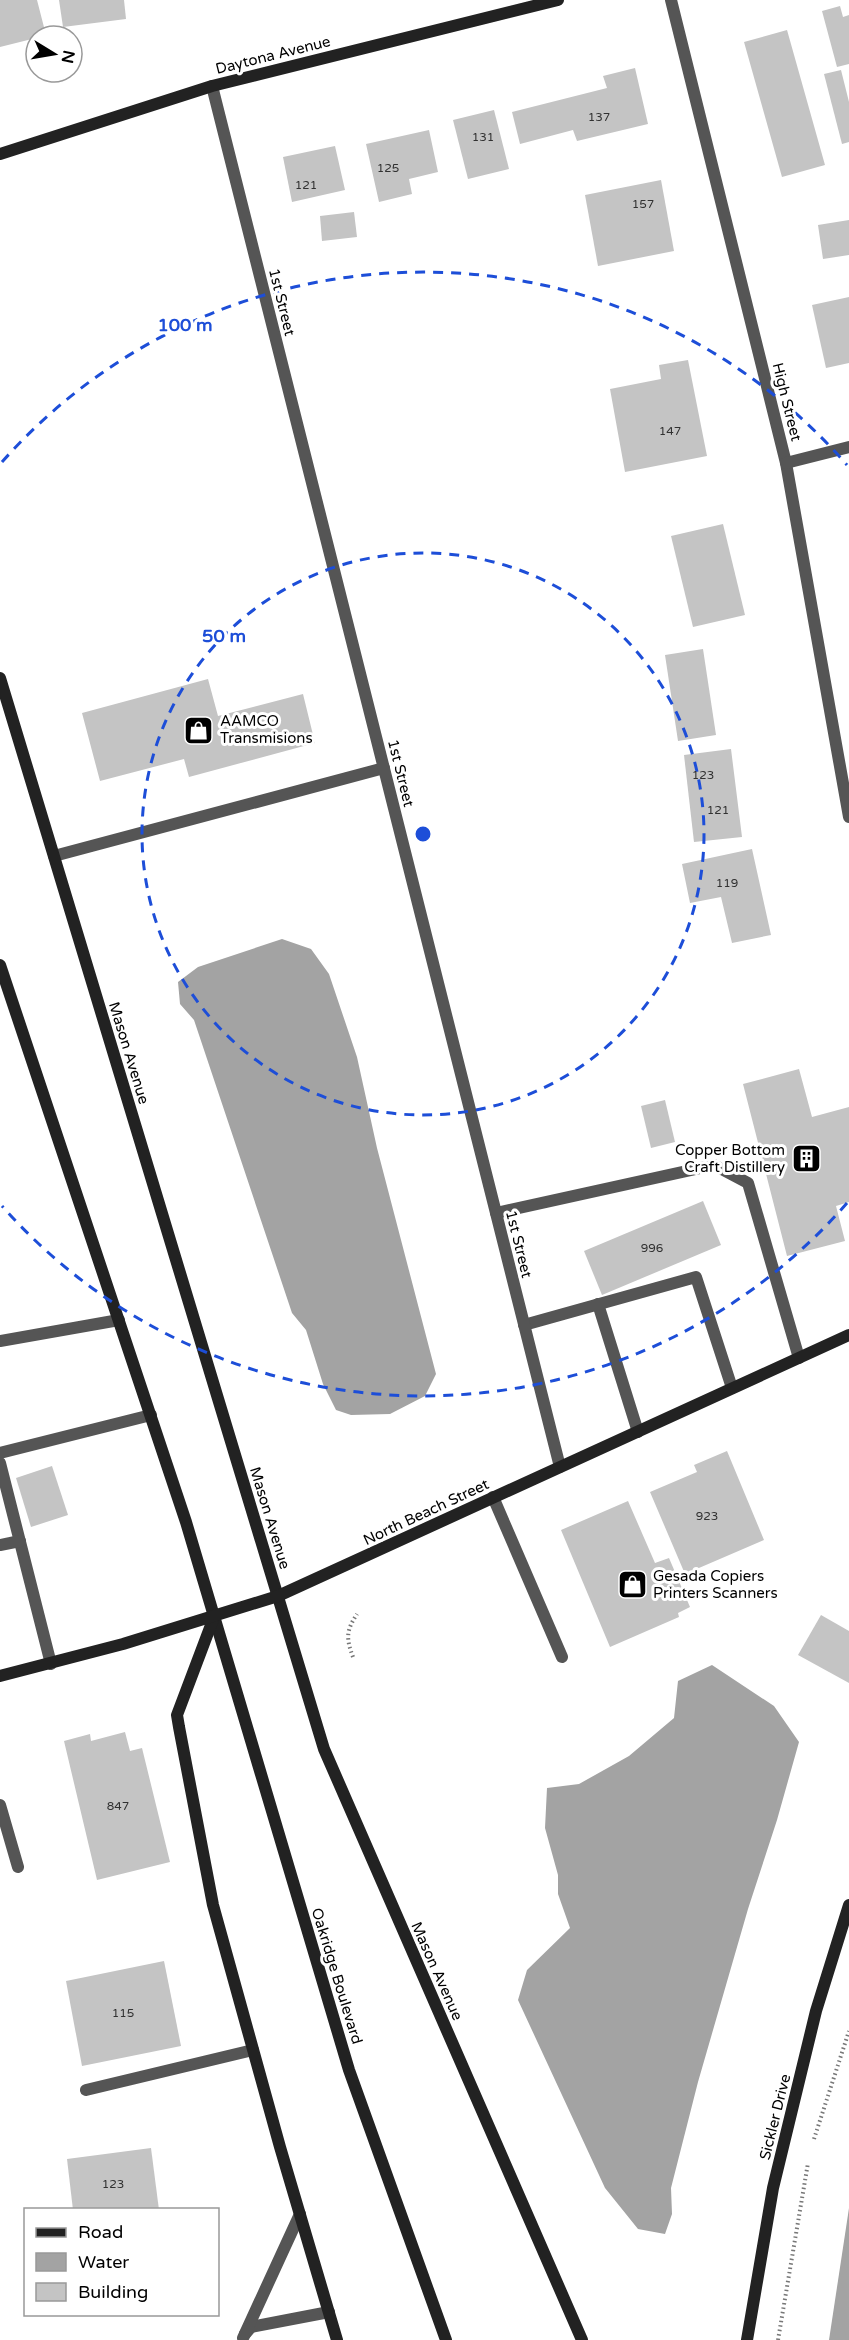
<svg xmlns="http://www.w3.org/2000/svg" width="849" height="2340" viewBox="0 0 849 2340" font-family="'Varela Round',sans-serif">
<style>
.water{fill:#a3a3a3}
.building{fill:#c4c4c4}
.lines{fill:none;stroke-linecap:round;stroke-linejoin:round}
.path{stroke:#777;stroke-width:4;stroke-dasharray:1.5 3;stroke-linecap:butt}
.lane{stroke:#555;stroke-width:12}
.street{stroke:#555;stroke-width:12}
.secondary{stroke:#222;stroke-width:12}
.ring{fill:none;stroke:#1d4ed8;stroke-width:3;stroke-dasharray:10 8}
.labels{text-anchor:middle;stroke-width:6;stroke-linejoin:round;paint-order:stroke}
.number-label{font-size:12px;fill:#313131}
.street-label{font-size:15px;fill:#000;stroke:#fff}
.poi-label{font-size:15px;fill:#000;stroke:#fff;text-anchor:start}
.centre{fill:#1d4ed8;stroke:#fff;stroke-width:3}
.ring-label{font-size:18px;text-anchor:middle;font-weight:bold;fill:#1d4ed8;stroke:#fff;stroke-width:6;stroke-linejoin:round;paint-order:stroke}
</style>
<rect width="100%" height="100%" fill="#fff"/>
<g class="water">
<path d="M282 939 311 949 329 974 357 1057 377 1148 436 1374 425 1396 390 1414 351 1415 336 1410 323 1384 306 1330 292 1313 194 1020 180 1004 178 982 198 967Z"/>
<path d="M712 1665 774 1706 799 1742 777 1820 748 1909 698 2082 671 2188 672 2214 665 2234 638 2229 605 2188 518 2000 527 1970 570 1928 558 1894V1875L545 1828 547 1788 579 1784 629 1756 674 1718 678 1681Z"/>
<path d="M849 2208V2340H829Z"/>
</g>
<g class="building">
<path d="M0 0H37L46 35 36 36V38L0 47Z"/>
<path d="M59 0H124L126 19 63 27Z"/>
<path d="M840 6 843 17 849 15V64L837 67 822 11Z"/>
<path d="M787 30 825 165 782 177 744 42Z"/>
<path d="M635 68 648 124 577 141 573 130 520 144 512 112 607 88 603 76Z"/>
<path d="M841 70 849 102V142L842 144 824 74Z"/>
<path d="M494 110 509 169 468 179 453 120Z"/>
<path d="M429 130 438 172 409 179 412 194 379 202 366 144Z"/>
<path d="M335 146 345 190 292 202 283 157Z"/>
<path d="M661 180 674 251 598 266 585 195Z"/>
<path d="M354 212 357 237 322 241 320 216Z"/>
<path d="M849 220V255L823 259 818 225Z"/>
<path d="M849 297V363L826 368 812 305Z"/>
<path d="M688 360 707 456 625 472 610 389 661 379 659 365Z"/>
<path d="M723 524 745 615 693 627 671 536Z"/>
<path d="M703 649 716 735 678 741 665 655Z"/>
<path d="M208 679 218 716 303 694 315 743 189 777 184 759 100 781 82 713Z"/>
<path d="M731 749 742 837 694 842 684 755Z"/>
<path d="M752 849 771 935 732 943 721 897 690 903 682 864Z"/>
<path d="M799 1069 812 1117 849 1107V1202L836 1206 845 1241 787 1256 743 1084Z"/>
<path d="M665 1100 675 1142 651 1148 641 1106Z"/>
<path d="M703 1201 721 1245 602 1295 584 1251Z"/>
<path d="M727 1451 764 1540 685 1574 650 1492 697 1472 694 1465Z"/>
<path d="M52 1466 68 1515 31 1527 16 1478Z"/>
<path d="M628 1501 655 1563 669 1558 690 1607 678 1613 679 1617 610 1647 561 1530Z"/>
<path d="M821 1615 849 1631V1683L798 1655Z"/>
<path d="M125 1732 130 1751 142 1748 170 1862 97 1880 64 1741 90 1734 91 1741Z"/>
<path d="M164 1961 181 2046 82 2066 66 1981Z"/>
<path d="M151 2148 159 2210H73L67 2159Z"/>
</g>
<g class="lines">
<g class="path">
<path d="M353 1657C346 1638 346 1631 357 1614"/>
<path d="M814 2139 849 2031"/>
<path d="M778 2340 808 2163"/>
</g>
<g class="lane">
<path d="M54 856 384 768"/>
<path d="M496 1213 714 1165 748 1183 799 1358"/>
<path d="M598 1304 638 1432"/>
<path d="M524 1325 696 1277 732 1388"/>
<path d="M0 1341 119 1320"/>
<path d="M0 1453 151 1415"/>
<path d="M0 1463 51 1664"/>
<path d="M493 1497 562 1657"/>
<path d="M0 1545 20 1541"/>
<path d="M0 1805 18 1867"/>
<path d="M86 2090 253 2050"/>
<path d="M245 2334 251 2327 329 2312"/>
<path d="M243 2338 300 2214"/>
</g>
<g class="street">
<path d="M671 0 786 463 849 817"/>
<path d="M212 86 560 1467"/>
<path d="M786 463 849 447"/>
</g>
<g class="secondary">
<path d="M0 154 212 86 558 0"/>
<path d="M0 678 324 1749 582 2340"/>
<path d="M0 965 186 1522 349 2070 446 2340"/>
<path d="M214 1617 177 1715 179 1727 213 1905 280 2147 337 2340"/>
<path d="M0 1676 123 1644 278 1596 849 1335"/>
<path d="M747 2340 773 2188 816 2011 849 1905"/>
</g>
</g>
<g class="ring">
<circle cx="423" cy="834" r="281"/>
<path d="M847 1203A562 562 0 0 1 2 1206M2 462A562 562 0 0 1 847 465"/>
</g>
<defs>
<symbol id="shop-square" viewBox="-11 -11 22 22"><rect x="-9" y="-9" width="18" height="18" rx="4" fill="#000" stroke="#fff"/><path d="M-5-2.5h2.3a2.7 3.5 0 0 1 5.4 0H5L5.5 6h-11ZM-1.5-2.5h3a1.5 2.3 0 0 0-3 0Z" fill="#fff"/></symbol>
<symbol id="building-square" viewBox="-11 -11 22 22"><rect x="-9" y="-9" width="18" height="18" rx="4" fill="#000" stroke="#fff"/><path d="M-4-6H4V6H1V3H-1V6H-4ZM-2.5-4.3h1.7v1.8h-1.7ZM.8-4.3h1.7v1.8H.8ZM-2.5-1h1.7V.8h-1.7ZM.8-1h1.7V.8H.8Z" fill="#fff"/></symbol>
</defs>
<g fill-rule="evenodd">
<use href="#shop-square" x="182" y="714" width="33" height="33"/>
<use href="#building-square" x="790" y="1142" width="33" height="33"/>
<use href="#shop-square" x="616" y="1568" width="33" height="33"/>
</g>
<g class="labels">
<g class="number-label">
<text x="599" y="121">137</text>
<text x="483" y="141">131</text>
<text x="388" y="172">125</text>
<text x="306" y="189">121</text>
<text x="643" y="208">157</text>
<text x="670" y="435">147</text>
<text x="703" y="779">123</text>
<text x="718" y="814">121</text>
<text x="727" y="887">119</text>
<text x="652" y="1252">996</text>
<text x="707" y="1520">923</text>
<text x="118" y="1810">847</text>
<text x="123" y="2017">115</text>
<text x="113" y="2188">123</text>
</g>
<g class="street-label">
<text transform="translate(273 55) rotate(-14)" y="5">Daytona Avenue</text>
<text transform="translate(282 302) rotate(76)" y="5">1st Street</text>
<text transform="translate(787 402) rotate(76)" y="5">High Street</text>
<text transform="translate(401 773) rotate(76)" y="5">1st Street</text>
<text transform="translate(129 1053) rotate(73)" y="5">Mason Avenue</text>
<text transform="translate(519 1244) rotate(76)" y="5">1st Street</text>
<text transform="translate(426 1512) rotate(-25)" y="5">North Beach Street</text>
<text transform="translate(270 1518) rotate(73)" y="5">Mason Avenue</text>
<text transform="translate(437 1971) rotate(66)" y="5">Mason Avenue</text>
<text transform="translate(337 1976) rotate(73)" y="5">Oakridge Boulevard</text>
<text transform="translate(775 2117) rotate(-76)" y="5">Sickler Drive</text>
</g>
<g class="poi-label">
<text x="220" y="726">AAMCO<tspan x="220" dy="17">Transmisions</tspan></text>
<text x="785" y="1155" text-anchor="end">Copper Bottom<tspan x="785" dy="17">Craft Distillery</tspan></text>
<text x="653" y="1581">Gesada Copiers<tspan x="653" dy="17">Printers Scanners</tspan></text>
</g>
</g>
<circle cx="423" cy="834" r="9" class="centre"/>
<g class="ring-label">
<text x="185" y="331">100 m</text>
<text x="224" y="642">50 m</text>
</g>
<rect x="24" y="2208" width="195" height="108" fill="#ffffff" stroke="#999999" stroke-width="1.5"/>
<rect x="36" y="2228" width="30" height="9" fill="#222222" stroke="#999999" stroke-width="1.5"/>
<text x="78" y="2238" font-size="18" fill="#000000">Road</text>
<rect x="36" y="2253" width="30" height="18" fill="#a3a3a3" stroke="#999999" stroke-width="1.5"/>
<text x="78" y="2268" font-size="18" fill="#000000">Water</text>
<rect x="36" y="2283" width="30" height="18" fill="#c4c4c4" stroke="#999999" stroke-width="1.5"/>
<text x="78" y="2298" font-size="18" fill="#000000">Building</text>
<g transform="translate(54 54) rotate(101)"><circle r="28" fill="#ffffff" stroke="#999999" stroke-width="1.5"/>
<path d="M0-4.5L10 22L0 15L-10 22Z" fill="#000000"/>
<text y="-9" font-size="16" font-weight="bold" text-anchor="middle" fill="#000000">N</text>
</g>
</svg>
